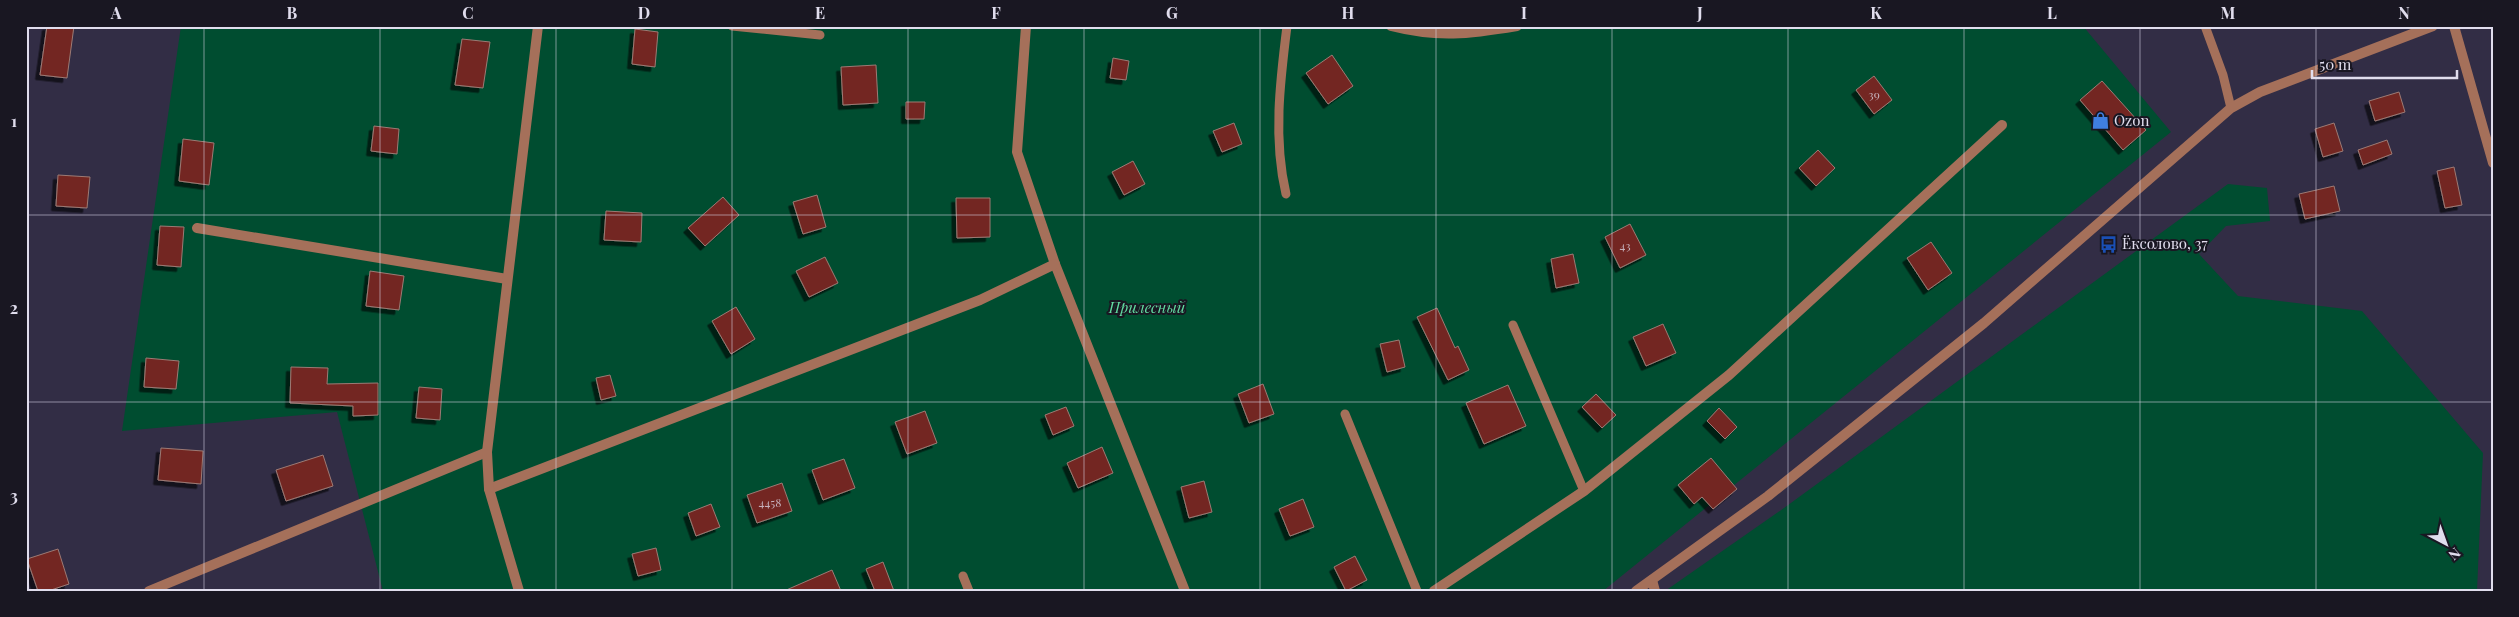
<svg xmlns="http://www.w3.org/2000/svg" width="2519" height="617" viewBox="0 0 2519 617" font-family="'Playfair Display',serif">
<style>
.green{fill:#004d30}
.building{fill:#732821;stroke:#9c7a75;filter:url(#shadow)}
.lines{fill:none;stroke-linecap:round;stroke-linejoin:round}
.service{stroke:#a5705a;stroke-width:9}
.minor{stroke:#a5705a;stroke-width:10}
.tertiary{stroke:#a5705a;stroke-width:10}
.grid{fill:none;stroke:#e0dded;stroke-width:1;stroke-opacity:0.55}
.labels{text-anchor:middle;stroke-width:4;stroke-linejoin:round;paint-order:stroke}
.number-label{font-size:12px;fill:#c5b0ba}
.poi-label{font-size:15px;fill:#e0dded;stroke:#191722;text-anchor:start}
.park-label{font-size:15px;font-style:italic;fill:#62dba1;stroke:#191722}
.neatline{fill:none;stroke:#e0dded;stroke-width:2}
.grid-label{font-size:16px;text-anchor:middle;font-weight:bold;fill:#e0dded}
</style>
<defs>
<filter id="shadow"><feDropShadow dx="-4.5" dy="4.5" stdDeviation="0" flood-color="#0009"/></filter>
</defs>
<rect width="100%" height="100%" fill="#322d45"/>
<g class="green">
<path d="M181 26H2083L2171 132 1603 591H383L337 412 122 431Z"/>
<path d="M2228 184 2267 188 2270 221 2226 226 2199 254 2238 296 2362 311 2483 453 2477 591H1665L1784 508Z"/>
</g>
<g class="building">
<path d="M47 26H74L67 78 40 75Z"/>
<path d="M635 29 658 32 655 67 632 64Z"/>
<path d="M462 39 490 42 483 88 455 85Z"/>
<path d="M1332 55 1353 86 1328 104 1306 73Z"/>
<path d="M1113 58 1129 61 1126 80 1110 78Z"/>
<path d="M876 65 878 103 843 105 841 67Z"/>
<path d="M1874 76 1892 100 1874 114 1856 90Z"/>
<path d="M2102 81 2146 130 2123 150 2080 100Z"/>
<path d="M2399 92 2405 112 2375 121 2369 101Z"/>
<path d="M906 102H925L924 119H906Z"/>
<path d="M1234 123 1242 144 1222 152 1213 131Z"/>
<path d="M2334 123 2343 151 2323 157 2315 129Z"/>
<path d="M374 126 399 129 397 154 371 151Z"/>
<path d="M183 139 214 143 209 185 179 181Z"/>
<path d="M2387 140 2392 154 2363 165 2358 150Z"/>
<path d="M1818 150 1835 168 1816 186 1799 168Z"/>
<path d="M1133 161 1145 184 1124 195 1112 172Z"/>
<path d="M2454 167 2462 205 2445 208 2437 171Z"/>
<path d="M58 175 90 177 87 208 56 206Z"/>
<path d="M2334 186 2340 211 2305 219 2299 194Z"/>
<path d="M817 195 826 227 803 234 793 202Z"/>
<path d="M723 197 739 215 705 246 688 228Z"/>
<path d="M956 198H990V237L957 238Z"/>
<path d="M606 211 642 213 641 242 604 240Z"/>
<path d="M1630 224 1646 255 1620 268 1605 237Z"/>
<path d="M160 226 184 227 181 267 157 265Z"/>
<path d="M1931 242 1952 273 1928 290 1907 258Z"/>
<path d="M1573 254 1579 283 1556 288 1551 259Z"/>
<path d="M825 257 838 283 809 297 796 271Z"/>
<path d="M370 271 404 276 399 310 366 306Z"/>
<path d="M736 307 755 339 731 354 712 321Z"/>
<path d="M1437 308 1455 348 1458 346 1469 370 1448 380 1417 317Z"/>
<path d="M1663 324 1676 353 1646 366 1633 337Z"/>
<path d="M1399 340 1405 367 1387 372 1380 344Z"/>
<path d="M146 358 179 361 176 389 144 387Z"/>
<path d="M291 367 328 368 327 384 378 383V415L353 416V406L290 403Z"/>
<path d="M610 375 616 396 601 400 596 378Z"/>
<path d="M1263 384 1274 414 1249 423 1238 394Z"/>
<path d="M1508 385 1526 426 1484 444 1466 403Z"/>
<path d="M419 387 442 389 440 420 416 418Z"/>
<path d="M1596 394 1616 415 1602 428 1582 407Z"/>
<path d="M1066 407 1074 426 1053 435 1045 415Z"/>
<path d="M1719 408 1737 427 1725 439 1707 421Z"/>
<path d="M925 411 937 443 907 454 895 422Z"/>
<path d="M1102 447 1113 473 1078 488 1067 463Z"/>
<path d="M161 448 203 451 201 484 158 480Z"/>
<path d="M323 455 333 486 286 501 276 470Z"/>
<path d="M1711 458 1737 489 1713 509 1702 497 1694 504 1678 485Z"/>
<path d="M844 459 855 488 823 500 812 470Z"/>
<path d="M1204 481 1212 512 1189 518 1181 487Z"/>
<path d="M782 483 792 511 757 523 747 495Z"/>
<path d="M1303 499 1314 527 1290 536 1279 509Z"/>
<path d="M711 504 720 527 696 536 688 513Z"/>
<path d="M656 548 661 570 638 576 632 554Z"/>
<path d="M58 549 69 584 48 591H38L27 559Z"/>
<path d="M1355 556 1367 580 1346 591 1334 567Z"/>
<path d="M883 562 894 591H875L866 569Z"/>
<path d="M832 570 841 591H784Z"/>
</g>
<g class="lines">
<g class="service">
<path d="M732 26 820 35"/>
<path d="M2205 26 2223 75 2231 108"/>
<path d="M1286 194C1273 139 1280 82 1287 26"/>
<path d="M1513 325 1584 491"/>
<path d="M1345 414 1417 591"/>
<path d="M963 576 969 591"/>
</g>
<g class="minor">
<path d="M1026 26 1017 152 1055 264 1185 591"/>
<path d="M1391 26C1438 38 1469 34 1517 26"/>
<path d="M2454 26 2493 163"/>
<path d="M197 228 507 279"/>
<path d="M489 489 980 300 1055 264"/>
<path d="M1652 580 1655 591"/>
<path d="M149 591 487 452"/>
<path d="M519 591 489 489 487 452 538 26"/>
<path d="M1434 591 1584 491 1729 375 2002 125"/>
</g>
<path class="tertiary" d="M1636 591 1768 496 1984 323 2231 108 2260 92 2433 26"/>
</g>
<path class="grid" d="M204 26V591M380 26V591M556 26V591M732 26V591M908 26V591M1084 26V591M1260 26V591M1436 26V591M1612 26V591M1788 26V591M1964 26V591M2140 26V591M2316 26V591M26 215H2493M26 402H2493"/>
<defs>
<symbol id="shop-bare" viewBox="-9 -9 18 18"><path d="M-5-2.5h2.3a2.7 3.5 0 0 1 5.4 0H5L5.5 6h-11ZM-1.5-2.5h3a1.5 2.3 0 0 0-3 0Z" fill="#3f7fe0" stroke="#191722" stroke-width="2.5" paint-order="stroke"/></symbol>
<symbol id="bus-bare" viewBox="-9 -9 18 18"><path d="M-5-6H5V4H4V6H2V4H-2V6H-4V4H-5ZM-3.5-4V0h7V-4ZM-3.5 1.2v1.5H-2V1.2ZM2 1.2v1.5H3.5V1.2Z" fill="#1a4fb4" stroke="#191722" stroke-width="2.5" paint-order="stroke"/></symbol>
</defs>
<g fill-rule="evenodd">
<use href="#shop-bare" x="2088" y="108" width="25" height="25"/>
<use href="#bus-bare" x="2096" y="232" width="25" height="25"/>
</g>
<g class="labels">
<g class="number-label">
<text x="1874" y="99">39</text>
<text x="1625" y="250">43</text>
<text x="770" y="507">4458</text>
</g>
<g class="poi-label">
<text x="2114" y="126">Ozon</text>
<text x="2122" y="249">Ёксолово, 37</text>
</g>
<g class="park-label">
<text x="1147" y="313">Прилесный</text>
</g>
</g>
<rect width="2519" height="617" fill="none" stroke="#191722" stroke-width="55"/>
<g transform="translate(2446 544) rotate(139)" stroke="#191722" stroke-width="4" paint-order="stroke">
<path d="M0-4L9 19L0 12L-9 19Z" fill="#e0dded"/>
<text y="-8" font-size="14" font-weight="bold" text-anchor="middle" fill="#e0dded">N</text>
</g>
<path d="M2312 70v8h145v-8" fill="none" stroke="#e0dded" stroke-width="2.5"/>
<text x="2319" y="70" font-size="15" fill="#e0dded" stroke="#191722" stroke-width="4" paint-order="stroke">50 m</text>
<rect x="28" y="28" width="2464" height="562" class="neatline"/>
<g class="grid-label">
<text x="116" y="19">A</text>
<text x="292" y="19">B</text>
<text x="468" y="19">C</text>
<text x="644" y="19">D</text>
<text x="820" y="19">E</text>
<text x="996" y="19">F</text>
<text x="1172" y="19">G</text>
<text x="1348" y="19">H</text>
<text x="1524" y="19">I</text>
<text x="1700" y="19">J</text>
<text x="1876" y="19">K</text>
<text x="2052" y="19">L</text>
<text x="2228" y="19">M</text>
<text x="2404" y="19">N</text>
<text x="14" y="127">1</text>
<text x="14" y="314">2</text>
<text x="14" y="502">3</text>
</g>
</svg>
